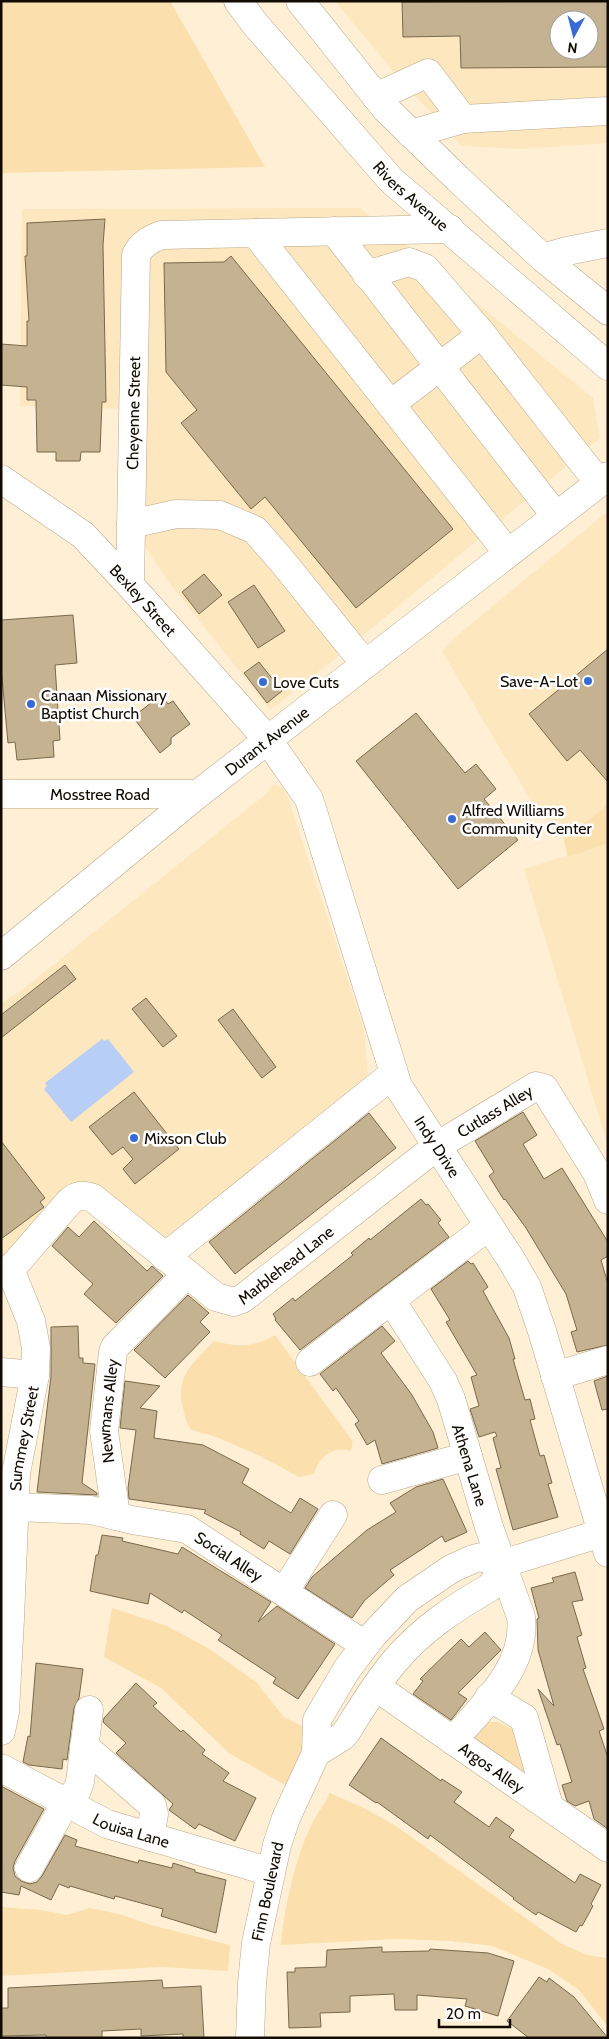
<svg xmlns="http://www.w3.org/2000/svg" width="609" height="2039" viewBox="0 0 609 2039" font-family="Cabin,sans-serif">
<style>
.built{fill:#fde7be;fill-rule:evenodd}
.green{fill:#fbe0ae}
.water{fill:#b7cef7}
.building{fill:#c4b291;stroke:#79694b;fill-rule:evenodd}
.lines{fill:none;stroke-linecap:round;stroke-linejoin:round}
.minor-casing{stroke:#b9a787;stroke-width:29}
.major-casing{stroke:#b9a787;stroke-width:29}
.minor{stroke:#fff;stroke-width:28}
.major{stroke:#fff;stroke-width:28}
.poi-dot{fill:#366ada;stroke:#fff;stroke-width:2}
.labels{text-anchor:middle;stroke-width:5;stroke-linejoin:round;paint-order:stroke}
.street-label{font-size:16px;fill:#110b02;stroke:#fff}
.poi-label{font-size:16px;fill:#110b02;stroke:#fff;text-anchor:start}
</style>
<rect width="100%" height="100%" fill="#fff0d5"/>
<g class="built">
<path d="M335 1H608V143L521 149 462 146 403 83ZM559 20H589V50H559Z"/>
<path d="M360 208 593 398 600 438 341 654 270 710 167 580 131 524 133 409 20 406 22 209Z"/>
<path d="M608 511V804L564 840 530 799 442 651 459 634Z"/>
<path d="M274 784 284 789 288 798 364 1029 369 1088 172 1243 91 1182H76L11 1258 1 1262V1003L21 991 267 793Z"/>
<path d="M608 843V1146L524 869Z"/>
</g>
<g class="green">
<path d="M170 1 265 167 1 173V2Z"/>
<path d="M608 804V843L568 857 564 840Z"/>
<path d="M275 1335 353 1442 351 1451C333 1446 319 1456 314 1474L299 1477 260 1456 216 1437 192 1430C186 1424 185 1416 183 1408 175 1376 192 1365 212 1343L214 1341C238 1347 253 1348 275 1335Z"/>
<path d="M112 1608 167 1626 208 1648 256 1682 284 1717 306 1728 304 1752 287 1786 230 1754 161 1688 104 1657Z"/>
<path d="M486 1722H498L519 1732 540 1786 472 1737Z"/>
<path d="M330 1793 364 1808 396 1826 562 1944 587 1955 608 1958V2027L579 1990 548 1969 492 1946 450 1941 397 1939 281 1945C284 1909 295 1858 311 1826 316 1814 325 1804 330 1793Z"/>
<path d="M1 1907 41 1910 67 1915 90 1908 119 1914 151 1925 230 1945 228 1971 161 1967 1 1976Z"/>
</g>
<path class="water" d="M102 1039 104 1041 108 1039 134 1072 71 1122 44 1089 47 1086 45 1083Z"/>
<g class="building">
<path d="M608 1V67L461 68 460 36 403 37 402 2ZM559 20H589V50H559Z"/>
<path d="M105 219 103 245 106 402H102L100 452H81L80 461H56V452H37L36 400H27V387L1 385V344L27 346V321H29L25 256H27V223Z"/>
<path d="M231 256 453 529 356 608 265 497 251 509 181 423 197 410 166 372 164 263 224 262Z"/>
<path d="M204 574 222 595 199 614 182 592Z"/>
<path d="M254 585 285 631 258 648 228 602Z"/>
<path d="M73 615 77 663 55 665 60 740 53 741 54 757 17 760 15 742 8 743 1 667V620Z"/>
<path d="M608 649V782L580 750 567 761 529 714Z"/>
<path d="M259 662 282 691 267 703 244 673Z"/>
<path d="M161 695 168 704 173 701 190 724 171 738V744L160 753 133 717Z"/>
<path d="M416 713 465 773 476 764 496 789 484 799 518 840 458 889 356 761Z"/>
<path d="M65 965 76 979 1 1038V1015Z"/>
<path d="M146 998 177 1036 163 1047 132 1009Z"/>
<path d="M233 1009 276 1067 262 1078 218 1020Z"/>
<path d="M134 1092 179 1149 135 1184 123 1169 133 1159 123 1147 112 1155 89 1127Z"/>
<path d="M523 1112 537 1135 523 1144 544 1179 562 1168 608 1242V1256L601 1260 608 1284V1345L577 1352 571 1332 577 1330 566 1294 526 1228 505 1199 504 1200 489 1176 494 1172 475 1141Z"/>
<path d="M369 1113 396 1148 235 1274 209 1242Z"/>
<path d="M1 1141 45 1198 40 1202 44 1207 1 1239Z"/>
<path d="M421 1199 426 1205 428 1204 441 1220 438 1223 449 1237 300 1350 275 1320 276 1319 273 1314 293 1298 295 1301 353 1255 351 1253 369 1238 370 1240Z"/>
<path d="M94 1221 147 1271 152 1266 163 1276 116 1323 84 1294 93 1284 52 1246 68 1227 79 1237Z"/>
<path d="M468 1261 471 1264 473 1263 488 1287 483 1291 509 1338 515 1359H513L525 1400 530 1399 535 1419 530 1420 540 1456 544 1455 552 1483 548 1484 558 1517 513 1530 496 1469 501 1468 493 1438 497 1436 495 1432 479 1437 470 1409 479 1406 471 1377 477 1375 446 1322 450 1320 431 1289Z"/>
<path d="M188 1295 209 1313 200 1322 210 1332 165 1378 134 1350Z"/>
<path d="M78 1326 79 1358H83V1363L95 1364 82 1483 97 1493V1495L37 1492 51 1376V1327Z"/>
<path d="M382 1326 395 1341 381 1353 412 1395 433 1432 438 1448 382 1464 375 1440 367 1445 355 1424 359 1421 336 1388 333 1391 320 1374Z"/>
<path d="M608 1376V1409L602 1410 594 1381Z"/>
<path d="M125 1381 160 1386 140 1408 157 1411 154 1438 203 1445 249 1469 242 1483 291 1513 300 1498 318 1509 290 1554 269 1541 264 1549 240 1534 241 1532 204 1513 206 1510 129 1499 128 1488 136 1430 120 1428Z"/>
<path d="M443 1479 467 1532 445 1542 442 1536 390 1570 394 1575 365 1600 352 1618 305 1588 312 1577 367 1530 396 1512 390 1503 416 1487Z"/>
<path d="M102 1535 123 1538 122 1541 178 1554 182 1547 271 1602 258 1622 277 1606 335 1644 298 1699 273 1683 276 1678 218 1640 222 1635 184 1610 182 1613 150 1593 148 1604 90 1591 96 1555H98Z"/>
<path d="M575 1572 583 1600 572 1602 582 1635 577 1637 586 1668 583 1669 604 1729 599 1731 608 1758V1829L594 1819 589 1801 575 1806 567 1801 562 1785 572 1782 560 1744 557 1745 538 1689 554 1706 538 1650 537 1619 539 1618 531 1588 554 1582 552 1578Z"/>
<path d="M485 1632 501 1650 458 1693 467 1699 451 1720 413 1694 423 1681 420 1679 461 1639 469 1647Z"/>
<path d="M36 1663 83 1669 79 1698 74 1708 67 1760 63 1759 62 1769 29 1765 23 1762 28 1736 30 1737Z"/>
<path d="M136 1683 157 1703 153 1706 181 1732 183 1730 205 1750 202 1754 229 1773 223 1781 256 1798 235 1841 199 1824 195 1829 169 1810 173 1804 116 1753 126 1743 103 1722 104 1718Z"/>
<path d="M381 1738 441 1781 442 1779 462 1792 454 1802 489 1827 496 1817 514 1830 509 1837 575 1883 580 1874 601 1885 591 1904 593 1906 582 1926 580 1925 576 1932 538 1912 536 1915 513 1899 514 1898 430 1835 428 1839 377 1802 376 1803 349 1785Z"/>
<path d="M1 1786 44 1809 15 1861 13 1868 15 1876 21 1881 30 1884 37 1882 42 1876 65 1835 77 1840 75 1846 138 1863 139 1860 172 1868 173 1863 195 1870V1872L226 1880 216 1933 161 1916 163 1909 115 1896 114 1899 70 1886 69 1888 59 1884 51 1900 21 1886 19 1895 1 1892Z"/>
<path d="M382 1947V1952L429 1951 430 1949 488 1953 514 1961 498 2016 465 2006 467 1999 417 1995V2010H395L394 1994 350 1996V2012L320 2013 321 2027 289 2028 287 1972H295V1968L326 1967 327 1950Z"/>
<path d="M539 1977 547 1982 549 1978 574 1997 608 2038H529L507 2021Z"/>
<path d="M162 1980 163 1988 201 1986 204 2038H183V2034L141 2036V2029L102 2031V2038H46V2035L1 2036V2008H8V1988Z"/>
</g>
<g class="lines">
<defs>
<g id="minor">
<path d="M376 97 428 73 463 119"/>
<path d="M411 134 463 119 608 111"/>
<path d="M334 231 556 516"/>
<path d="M255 233 508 553"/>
<path d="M543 258 567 251 608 243"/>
<path d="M367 275 409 262 425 268 482 334"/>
<path d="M391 404 482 334 599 483"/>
<path id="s1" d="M1 479 83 535 130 585 268 740 309 799 398 1086 512 1261 527 1287 542 1331 608 1553"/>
<path d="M131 524 176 514 220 515 255 530 282 561 365 664"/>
<path id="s2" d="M130 585 136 255C141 244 151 239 161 235L450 229"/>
<path id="s3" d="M1 794H198"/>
<path id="s4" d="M1 956 198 794 608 476"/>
<path d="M165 1257 393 1074"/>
<path id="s5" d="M1 1271 10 1269 17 1262 69 1202C77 1195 82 1194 93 1198L216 1297 234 1302 242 1299 437 1146 536 1086 544 1088 597 1173 608 1200"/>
<path d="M310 1362 391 1300"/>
<path d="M1 1372 35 1375"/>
<path d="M555 1376 608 1360"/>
<path d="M382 1480 468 1456"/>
<path id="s6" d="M15 1507 91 1510 132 1520 187 1529 365 1645"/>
<path id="s7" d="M116 1516 104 1431 113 1352 115 1347 187 1274"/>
<path d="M284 1592 333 1515"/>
<path id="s8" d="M376 1687 608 1848"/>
<path d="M489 1697 524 1718 549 1806"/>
<path id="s9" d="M1 1731 5 1712 10 1619 16 1473 35 1375 36 1348 31 1321 10 1269"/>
<path d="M453 1741C482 1706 527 1668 521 1617L489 1527 451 1399 443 1381 391 1300 489 1226"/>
<path d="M84 1746 152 1805 154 1814 150 1837"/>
<path d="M316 1753 343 1736 347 1731C362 1707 377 1682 395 1661 421 1630 454 1608 489 1588L495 1581 502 1564"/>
<path id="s10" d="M1 1768 107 1824 271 1872"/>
<path d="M29 1868 66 1802 77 1790 80 1782 89 1710"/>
<path id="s11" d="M250 2038 252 1983 256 1943 277 1845 286 1818 316 1753 317 1720 347 1669 373 1635 407 1599 451 1569 473 1559 481 1557 502 1564 602 1533"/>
</g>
<g id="major">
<path id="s12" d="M238 1 255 24 391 180 608 366"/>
<path d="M300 1 386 109 458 179 543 258 608 311"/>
</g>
</defs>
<use href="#minor" class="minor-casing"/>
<use href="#major" class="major-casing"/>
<use href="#minor" class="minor"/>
<use href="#major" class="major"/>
</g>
<g class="poi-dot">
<circle cx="588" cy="681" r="5"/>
<circle cx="263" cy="682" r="5"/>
<circle cx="31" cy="704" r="5"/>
<circle cx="452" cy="819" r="5"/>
<circle cx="134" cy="1138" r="5"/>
</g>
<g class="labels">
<g class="street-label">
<text dy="6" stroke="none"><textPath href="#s12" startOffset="261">Rivers Avenue</textPath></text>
<text dy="6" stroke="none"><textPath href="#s2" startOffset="172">Cheyenne Street</textPath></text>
<text dy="6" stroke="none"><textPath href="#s1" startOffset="188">Bexley Street</textPath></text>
<text dy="6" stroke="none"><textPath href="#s4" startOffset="342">Durant Avenue</textPath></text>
<text dy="6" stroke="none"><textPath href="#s3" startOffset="99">Mosstree Road</textPath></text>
<text dy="6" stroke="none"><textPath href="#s5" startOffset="625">Cutlass Alley</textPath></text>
<text dy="6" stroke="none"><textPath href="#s1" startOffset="820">Indy Drive</textPath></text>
<text dy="6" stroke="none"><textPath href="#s5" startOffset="365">Marblehead Lane</textPath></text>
<text dy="6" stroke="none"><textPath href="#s7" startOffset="106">Newmans Alley</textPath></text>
<text dy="6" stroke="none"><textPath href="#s9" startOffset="294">Summey Street</textPath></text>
<text transform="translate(470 1465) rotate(73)" y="6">Athena Lane</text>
<text dy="6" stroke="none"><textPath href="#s6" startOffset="224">Social Alley</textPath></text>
<text dy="6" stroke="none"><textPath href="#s8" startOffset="141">Argos Alley</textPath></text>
<text dy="6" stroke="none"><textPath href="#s10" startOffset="145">Louisa Lane</textPath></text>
<text dy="6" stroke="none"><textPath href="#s11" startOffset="148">Finn Boulevard</textPath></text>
</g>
<g class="poi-label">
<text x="578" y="687" text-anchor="end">Save-A-Lot</text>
<text x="273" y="688">Love Cuts</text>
<text x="41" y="701">Canaan Missionary<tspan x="41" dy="18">Baptist Church</tspan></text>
<text x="462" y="816">Alfred Williams<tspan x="462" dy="18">Community Center</tspan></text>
<text x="144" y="1144">Mixson Club</text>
</g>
</g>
<rect width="609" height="2039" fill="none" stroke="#110b02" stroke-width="5"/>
<g transform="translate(574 35) rotate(187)"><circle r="24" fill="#ffffff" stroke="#a09d9a"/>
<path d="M0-4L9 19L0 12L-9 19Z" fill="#366ada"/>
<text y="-8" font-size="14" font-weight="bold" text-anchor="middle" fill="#110b02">N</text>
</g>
<path d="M439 2019v8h71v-8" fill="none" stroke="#110b02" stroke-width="2.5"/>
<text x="446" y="2019" font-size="15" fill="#110b02" stroke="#ffffff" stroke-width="4" paint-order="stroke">20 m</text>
</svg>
